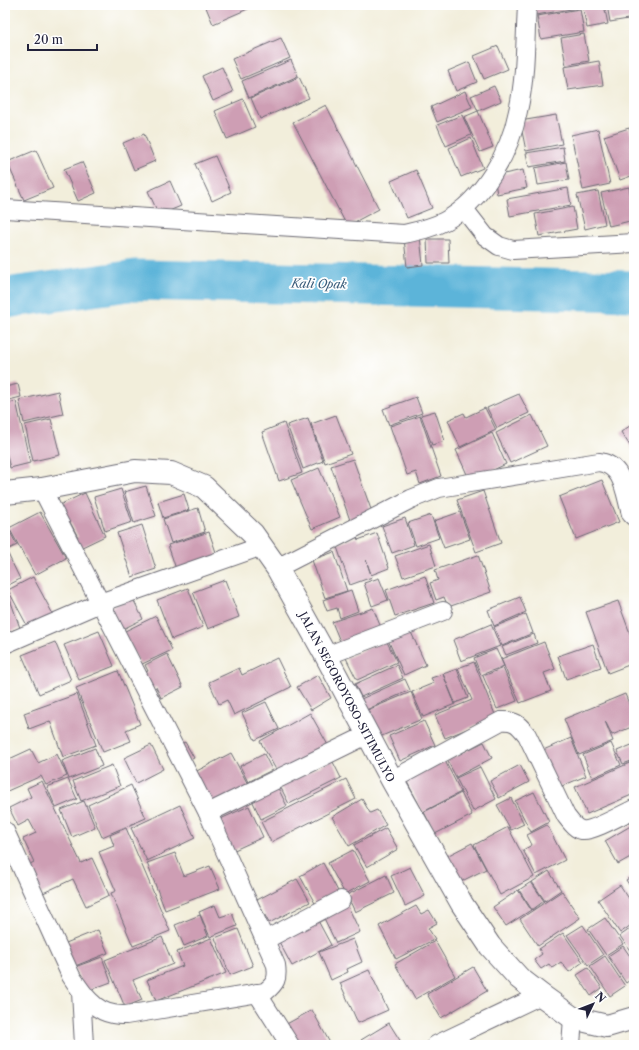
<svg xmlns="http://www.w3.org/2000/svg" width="639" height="1050" viewBox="0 0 639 1050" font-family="'Libre Caslon Text',serif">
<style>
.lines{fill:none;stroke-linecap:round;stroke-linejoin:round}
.river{stroke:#5cb4d9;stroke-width:41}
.building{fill:#ce9eb4}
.minor-casing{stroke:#6b6973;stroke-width:20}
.secondary-casing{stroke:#6b6973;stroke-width:24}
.minor{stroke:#fff;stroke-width:18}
.secondary{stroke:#fff;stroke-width:22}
.labels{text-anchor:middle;stroke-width:3.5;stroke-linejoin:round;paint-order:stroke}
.street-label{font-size:11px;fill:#22223b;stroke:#fff}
.water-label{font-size:12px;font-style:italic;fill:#395c7a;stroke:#fff}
</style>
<rect width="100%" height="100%" fill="#fff"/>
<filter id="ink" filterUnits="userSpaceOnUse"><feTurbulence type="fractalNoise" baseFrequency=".025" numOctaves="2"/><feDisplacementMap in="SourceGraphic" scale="8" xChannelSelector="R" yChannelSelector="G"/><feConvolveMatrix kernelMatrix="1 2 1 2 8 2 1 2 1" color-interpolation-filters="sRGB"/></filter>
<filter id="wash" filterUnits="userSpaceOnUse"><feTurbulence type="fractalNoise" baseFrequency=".012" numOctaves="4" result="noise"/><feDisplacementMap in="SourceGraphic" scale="16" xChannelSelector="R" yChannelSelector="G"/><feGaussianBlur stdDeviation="0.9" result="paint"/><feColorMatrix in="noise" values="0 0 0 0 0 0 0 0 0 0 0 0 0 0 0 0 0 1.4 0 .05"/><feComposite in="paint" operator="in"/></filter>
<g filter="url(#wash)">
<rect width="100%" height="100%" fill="#f2eedb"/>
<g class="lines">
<path class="river" d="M5 298 136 280 634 291"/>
</g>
<g id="blocks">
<g class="building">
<path d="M205 5H257L213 24Z"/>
<path d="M534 5H577V8L536 15Z"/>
<path d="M582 5H604L608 24 587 28Z"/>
<path d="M607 5H634V18L610 22Z"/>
<path d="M580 9 584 32 541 39 537 16Z"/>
<path d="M584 34 589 61 566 65 561 38Z"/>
<path d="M281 38 290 58 241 79 232 59Z"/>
<path d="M498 46 508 69 484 79 474 56Z"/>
<path d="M291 60 298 76 249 98 242 81Z"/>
<path d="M599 61 603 85 568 90 564 67Z"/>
<path d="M469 62 477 82 456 91 448 71Z"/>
<path d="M222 67 233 92 213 101 202 76Z"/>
<path d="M299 77 309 98 260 119 251 98Z"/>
<path d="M494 86 501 101 478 111 471 96Z"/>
<path d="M465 91 472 107 437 122 431 107Z"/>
<path d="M243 99 255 127 227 139 215 111Z"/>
<path d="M326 105 379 209 347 226 293 122Z"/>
<path d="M478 111 493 147 480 152 464 117Z"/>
<path d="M462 115 471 135 446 146 437 125Z"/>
<path d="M556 115 562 144 526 151 520 121Z"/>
<path d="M629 128 634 141V175L620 180 604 136Z"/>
<path d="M598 129 610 184 583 190 571 135Z"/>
<path d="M144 134 155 161 134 170 123 143Z"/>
<path d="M471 138 483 168 461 177 449 148Z"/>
<path d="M563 147 565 161 529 167 526 153Z"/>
<path d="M36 150 53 188 24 200 7 162Z"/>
<path d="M215 156 231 192 212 201 195 164Z"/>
<path d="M82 162 96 193 78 201 64 169Z"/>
<path d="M566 162 569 180 538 185 535 168Z"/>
<path d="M416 170 432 208 407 218 391 181Z"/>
<path d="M523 170 527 188 497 194 494 176Z"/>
<path d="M170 181 181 206 159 215 148 191Z"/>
<path d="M629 187 634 211V220L609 226 601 193Z"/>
<path d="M568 188 571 205 510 216 507 199Z"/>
<path d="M598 191 605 224 585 229 577 195Z"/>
<path d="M573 207 577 229 539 236 535 214Z"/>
<path d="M420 236 423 265 407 267 404 238Z"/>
<path d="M427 239H448L449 263H428Z"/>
<path d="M18 384 21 397 5 401V387Z"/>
<path d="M58 391 63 414 24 423 19 400Z"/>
<path d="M519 394 529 413 497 428 487 408Z"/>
<path d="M416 397 422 413 389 425 383 409Z"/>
<path d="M16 401 30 463 10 468 5 448V404Z"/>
<path d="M485 408 496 430 460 447 448 420 464 413 466 417Z"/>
<path d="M435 411 445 441 432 445 421 415Z"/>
<path d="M336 415 351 454 325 463 311 424Z"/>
<path d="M532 415 547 446 510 463 496 433Z"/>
<path d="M420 416 441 476 420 484 416 472 407 475 390 426Z"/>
<path d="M308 418 323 461 303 469 287 425Z"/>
<path d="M51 419 60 455 33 461 25 425Z"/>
<path d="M284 423 302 473 279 481 262 432Z"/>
<path d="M634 423V452L621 432Z"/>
<path d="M492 433 506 464 470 481 456 450Z"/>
<path d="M353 459 373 515 351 523 331 466Z"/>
<path d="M319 468 340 517 312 529 291 480Z"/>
<path d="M602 480 619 522 576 539 559 497Z"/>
<path d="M146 486 156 516 134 523 124 492Z"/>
<path d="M121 489 132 522 105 531 94 497Z"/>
<path d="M483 491 501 543 476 552 457 500Z"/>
<path d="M85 493 105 536 74 551 69 541 78 537 70 522 64 525 55 507Z"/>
<path d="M184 494 189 510 163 518 158 502Z"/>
<path d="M198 508 205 532 171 543 163 519Z"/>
<path d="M40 512 66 558 35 575 9 528Z"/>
<path d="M460 512 470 539 444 548 434 521Z"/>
<path d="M431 515 439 538 416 546 408 523Z"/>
<path d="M405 518 414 545 392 553 382 526Z"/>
<path d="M5 523 17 545 5 551Z"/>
<path d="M142 525 156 569 132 577 117 533Z"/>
<path d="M209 532 218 558 177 572 168 545Z"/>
<path d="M377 533 389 568 371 575 366 560 372 577 350 585 336 544 357 537 358 540Z"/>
<path d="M429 544 436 566 403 577 395 556Z"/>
<path d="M7 552 20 579 5 587V553Z"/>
<path d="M334 552 347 591 325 598 312 560Z"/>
<path d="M478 555 491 592 448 607 444 597 436 600 430 583 438 580 435 570Z"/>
<path d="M425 576 434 603 395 616 386 590Z"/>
<path d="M33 577 55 618 30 631 8 590Z"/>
<path d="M379 578 388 600 372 606 364 583Z"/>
<path d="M225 580 239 617 208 629 193 592Z"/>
<path d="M6 588 20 628 5 633V589Z"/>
<path d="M188 588 203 627 172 639 157 600Z"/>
<path d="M351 590 358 611 340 618 337 608 327 611 323 600Z"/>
<path d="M132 597 143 619 121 630 110 608Z"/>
<path d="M520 597 526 612 494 626 488 610Z"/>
<path d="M618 601 634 644V663L608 673 586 612Z"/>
<path d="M373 608 382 630 342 646 332 622Z"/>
<path d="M526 614 533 633 502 646 494 627Z"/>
<path d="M156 616 172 650 140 665 123 632Z"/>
<path d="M491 624 500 646 461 661 453 640Z"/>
<path d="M410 630 426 665 404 675 388 640Z"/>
<path d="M99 631 114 666 79 680 64 645Z"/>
<path d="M534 634 537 643 506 655 502 647Z"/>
<path d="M386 640 397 662 357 680 346 658Z"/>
<path d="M55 642 71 680 39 694 22 655Z"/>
<path d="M544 642 555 669 544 673 551 691 520 703 501 659Z"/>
<path d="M593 644 601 667 566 679 558 656Z"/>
<path d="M496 649 504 666 481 675 474 658Z"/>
<path d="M167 654 183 687 161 698 156 687 147 691 139 675 148 671 145 665Z"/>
<path d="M277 658 291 687 234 715 227 700 219 704 209 682 239 668 242 675Z"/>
<path d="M474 662 496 717 445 738 435 715 472 700 458 668Z"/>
<path d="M397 665 403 678 361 697 355 684Z"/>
<path d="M503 668 517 701 497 709 483 676Z"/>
<path d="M457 669 468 698 455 703 443 674Z"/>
<path d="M118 671 140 724 126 730 131 741 103 752 76 688Z"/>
<path d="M443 674 455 704 423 717 412 692 434 683 431 678Z"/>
<path d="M318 675 331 698 311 710 297 687Z"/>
<path d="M405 679 410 690 366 710 361 699Z"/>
<path d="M411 692 422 719 377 738 365 711Z"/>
<path d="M77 694 96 745 63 757 50 721 29 729 24 713Z"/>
<path d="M625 694 634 716V726L612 735 605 721 613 741 579 755 564 719Z"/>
<path d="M266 702 279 729 255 740 242 713Z"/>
<path d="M310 713 329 747 279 775 260 741Z"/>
<path d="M424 721 435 745 400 761 389 736Z"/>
<path d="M571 738 586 776 557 788 541 751Z"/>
<path d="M185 742 194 758 183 764 174 747Z"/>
<path d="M484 742 492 758 456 777 447 760Z"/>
<path d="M611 743 621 765 592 778 583 755Z"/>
<path d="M634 744V760L623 764 617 751Z"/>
<path d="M151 745 163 769 136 783 124 758Z"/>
<path d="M95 748 102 766 69 779 62 761Z"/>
<path d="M31 749 38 763 57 754 67 776 46 785 41 776 5 792V779L6 778 5 775V761Z"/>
<path d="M231 753 250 788 212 809 193 773Z"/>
<path d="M264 754 272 770 248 782 240 766Z"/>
<path d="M332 760 341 778 289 804 280 786Z"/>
<path d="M445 761 461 792 423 812 406 780Z"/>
<path d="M634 761V794L587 814 575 787Z"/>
<path d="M112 765 120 786 81 801 73 781Z"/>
<path d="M520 765 529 782 499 798 490 781Z"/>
<path d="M480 767 496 799 473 811 456 778Z"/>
<path d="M68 779 77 799 56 808 47 787Z"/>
<path d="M346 779 356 799 271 842 261 822Z"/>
<path d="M42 781 81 863 92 858 109 895 86 906 73 879 41 894 28 865 34 862 23 839 36 833 29 820 18 826 9 808 31 797 27 788Z"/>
<path d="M131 785 146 818 102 837 88 805Z"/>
<path d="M278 788 287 806 261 819 252 800Z"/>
<path d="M534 792 549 822 531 832 515 801Z"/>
<path d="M461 793 472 815 435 834 424 812Z"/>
<path d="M511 798 524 824 511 830 497 805Z"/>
<path d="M362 799 370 813 377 810 386 825 349 846 332 817Z"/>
<path d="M84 801 95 827 72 837 61 810Z"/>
<path d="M180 805 195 838 147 861 131 828Z"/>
<path d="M249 806 263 837 228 853 214 822Z"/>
<path d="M634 824V855L618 864 605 841Z"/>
<path d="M547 825 565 860 536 875 523 850 532 845 527 835Z"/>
<path d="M508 827 534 877 500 895 474 845Z"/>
<path d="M126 828 170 931 133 946 111 893 116 891 99 852 114 846 110 835Z"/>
<path d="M386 828 398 849 367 867 354 845Z"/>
<path d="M472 843 486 869 458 883 445 857Z"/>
<path d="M353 850 370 881 345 894 328 863Z"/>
<path d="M175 853 184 876 210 866 220 889 165 910 147 863Z"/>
<path d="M323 863 340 895 317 907 300 876Z"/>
<path d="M410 867 425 896 405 906 391 876Z"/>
<path d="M549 871 561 890 545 901 532 882Z"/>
<path d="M386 875 394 893 355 912 347 895Z"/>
<path d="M634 875V892L626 880Z"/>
<path d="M297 879 310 902 269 923 257 900Z"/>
<path d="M531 882 544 901 532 910 519 890Z"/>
<path d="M620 885 634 906V923L620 933 598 900Z"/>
<path d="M518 890 531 910 506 926 493 907Z"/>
<path d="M562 891 580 918 538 946 520 919Z"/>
<path d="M346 902 360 932 336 943 322 914Z"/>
<path d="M215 905 220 917 232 913 237 926 210 937 199 912Z"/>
<path d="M416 906 421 914 429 910 437 923 428 928 435 939 396 959 379 926Z"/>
<path d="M200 915 208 936 184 946 175 925Z"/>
<path d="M316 917 331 945 292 966 277 938Z"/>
<path d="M605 918 623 944 606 955 588 929Z"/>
<path d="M583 925 603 955 588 965 567 935Z"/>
<path d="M634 926V950L631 952 620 936Z"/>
<path d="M238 929 253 966 230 975 215 938Z"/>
<path d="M98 930 108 953 70 968 61 945Z"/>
<path d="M563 933 583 962 569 972 561 962 552 968 549 964 541 969 534 960 542 954 539 949Z"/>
<path d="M162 937 173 964 133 980 142 1000 125 1007 105 960Z"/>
<path d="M211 938 226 973 156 1001 147 980 183 966 177 952Z"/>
<path d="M353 939 362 962 347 969 348 972 331 980 319 952Z"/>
<path d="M435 941 455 976 415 999 395 964Z"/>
<path d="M623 946 634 962V977L626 983 608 956Z"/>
<path d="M605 956 625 986 610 996 590 966Z"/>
<path d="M102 957 111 982 84 992 75 967Z"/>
<path d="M473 967 487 991 441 1018 427 994Z"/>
<path d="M588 968 602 988 591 996 577 975Z"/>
<path d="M369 970 388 1010 358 1023 340 983Z"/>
<path d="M312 1010 330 1043 325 1045H293L283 1026Z"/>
<path d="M389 1023 401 1042 395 1045H364L361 1040Z"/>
</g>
</g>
</g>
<g filter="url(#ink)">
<use href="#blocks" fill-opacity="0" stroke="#6b6973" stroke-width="1"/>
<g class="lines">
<defs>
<g id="minor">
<path d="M5 209 404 234C418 231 432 228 445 221 483 200 510 153 518 111 526 77 525 40 527 5"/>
<path d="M464 209 485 236 499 246 513 250 634 243"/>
<path d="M277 568 411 499 439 488 599 462C624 465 625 494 631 514L634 517"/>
<path d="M5 644 100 603 262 546"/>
<path d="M326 656 443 611"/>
<path d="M392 780 501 721C515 720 518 724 527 735L566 816C570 821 575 829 582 830 592 832 623 814 634 809"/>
<path d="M208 813 369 734"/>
<path d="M5 831 71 976C81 991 93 1011 113 1014 117 1015 122 1015 126 1015L265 992C276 983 278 979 276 965L208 813 42 489"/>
<path d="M265 940 341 900"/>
<path d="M81 992 84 1045"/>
<path d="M257 993 290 1045"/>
<path d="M436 1045 541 995"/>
<path d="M571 1045 573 1018"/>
</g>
<path id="secondary" d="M5 493 42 489 135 471 171 473 204 487 253 534 277 568 326 656 392 780 462 904 490 946 519 978 541 995 573 1018 607 1026 634 1018"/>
</defs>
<use href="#minor" class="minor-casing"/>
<use href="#secondary" class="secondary-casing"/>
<use href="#minor" class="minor"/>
<use href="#secondary" class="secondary"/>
</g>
</g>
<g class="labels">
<g class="street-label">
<text transform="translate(347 697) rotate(62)" y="4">JALAN SEGOROYOSO-SITIMULYO</text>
</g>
<g class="water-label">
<text transform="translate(319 284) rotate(1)" y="4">Kali Opak</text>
</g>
</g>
<rect width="639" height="1050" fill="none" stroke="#fff" stroke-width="20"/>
<g transform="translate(593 1004) rotate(47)" stroke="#ffffff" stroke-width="3" paint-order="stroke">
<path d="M0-3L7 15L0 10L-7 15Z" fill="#22223b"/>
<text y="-6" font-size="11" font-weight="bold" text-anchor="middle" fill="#22223b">N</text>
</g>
<path d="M28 44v6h69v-6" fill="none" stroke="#22223b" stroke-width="2"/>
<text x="34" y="44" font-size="12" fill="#22223b" stroke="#ffffff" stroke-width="3" paint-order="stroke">20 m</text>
</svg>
